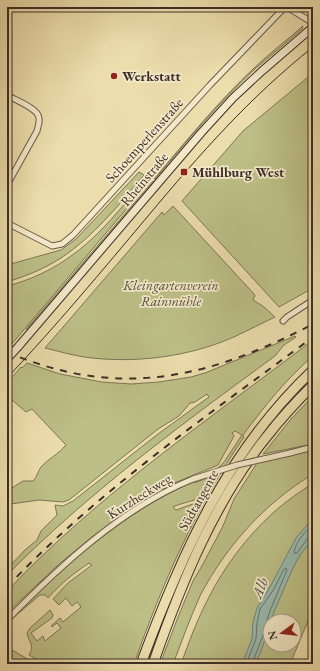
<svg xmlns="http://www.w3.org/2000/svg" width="320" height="671" viewBox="0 0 320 671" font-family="'EB Garamond',serif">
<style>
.green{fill:#bcbf86;stroke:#7c7658;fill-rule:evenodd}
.water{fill:#99bbaf;stroke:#738379}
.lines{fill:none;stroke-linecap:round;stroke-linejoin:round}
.shore{stroke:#6a746c;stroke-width:1}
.street-casing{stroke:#675a4a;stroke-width:7}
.secondary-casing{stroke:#3b2e29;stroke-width:9}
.highway-casing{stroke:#3b2e29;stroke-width:11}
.street{stroke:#f3e9c9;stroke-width:5}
.secondary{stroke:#f3e9c9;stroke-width:7}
.highway{stroke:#ecddac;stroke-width:9}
.tram{stroke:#3b2e29;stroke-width:1}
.rail{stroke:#3b2e29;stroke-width:2;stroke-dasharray:7 7;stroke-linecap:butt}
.street-bridge-casing{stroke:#675a4a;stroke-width:7;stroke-linecap:butt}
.secondary-bridge-casing{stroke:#3b2e29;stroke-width:9;stroke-linecap:butt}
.street-bridge{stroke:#f3e9c9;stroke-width:5}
.secondary-bridge{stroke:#f3e9c9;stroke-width:7}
.poi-dot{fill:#8f2418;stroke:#f3e9c9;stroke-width:1.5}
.labels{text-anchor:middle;stroke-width:3.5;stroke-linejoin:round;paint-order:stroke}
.poi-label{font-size:14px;font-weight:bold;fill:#3b2e29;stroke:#f3e9c9;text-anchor:start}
.street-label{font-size:14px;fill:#3b2e29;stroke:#f3e9c9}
.park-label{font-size:14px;font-style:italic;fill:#554b3c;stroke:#f3e9c9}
.water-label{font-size:15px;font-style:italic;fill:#52514a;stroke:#f3e9c9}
</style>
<rect width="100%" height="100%" fill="#ecddac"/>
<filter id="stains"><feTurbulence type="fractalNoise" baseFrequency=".005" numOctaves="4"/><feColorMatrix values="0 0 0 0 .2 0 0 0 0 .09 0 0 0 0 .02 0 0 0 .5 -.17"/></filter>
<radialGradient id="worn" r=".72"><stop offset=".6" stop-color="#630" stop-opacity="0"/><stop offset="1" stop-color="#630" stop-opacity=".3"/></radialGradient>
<g class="green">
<path d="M303 26 302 29C287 42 271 55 256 68 219 102 187 141 155 179H154C186 141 218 102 254 68 270 53 287 40 303 26Z"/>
<path d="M313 73V288L279 307 182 201 243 131Z"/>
<path d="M139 172 144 175C119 205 93 237 61 258 44 269 26 276 7 282V265L61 250 76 239Z"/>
<path d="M147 178 151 180 11 345 7 343V286C53 274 84 250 115 215 126 203 136 190 147 178Z"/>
<path d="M153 181 154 182 27 330 26 329Z"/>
<path d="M173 206 255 295 253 300 264 307 275 317C262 323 249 330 236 336 190 357 134 364 84 357 71 355 58 351 45 348L162 212 164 215Z"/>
<path d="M295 336 296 337 284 345 275 356C182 424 88 493 7 575V569L25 550 37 540 41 531 57 515 55 505 63 506 73 501 158 434 209 397 207 394 195 402 190 403 179 416 158 429 69 500 63 502 39 500 11 504 7 502V491L23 481H33C37 477 38 471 41 467 49 458 59 454 66 445L32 409 26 412 12 400 7 404V383L21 367 22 368 27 363 60 374 102 382 131 384 159 382 191 377 205 373Z"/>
<path d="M313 340V356C286 379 264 407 243 435L244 437C196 507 162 584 134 664H45L29 655C35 645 29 643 27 633L30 628 50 610 53 615 52 618 31 633 37 641 43 636 45 641 61 628 57 623 52 627 51 626 60 618 63 622 81 607 77 602 72 606 66 598 59 605 53 599 68 583 92 565 89 563C74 573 60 584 48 598L45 595H40L8 622C62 568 123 512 193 482L194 483 210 477C207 487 202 499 191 501 185 503 179 504 173 507L176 510 201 501 212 484 217 469 224 462 242 435 235 431 232 433 234 436 218 465 172 484 145 500 93 536 58 565 7 613V591C98 495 208 420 313 340Z"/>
<path d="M313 376V380L300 392 261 438 163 626 148 664H147C184 557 230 456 313 376Z"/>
<path d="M313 396V444L263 454 291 419Z"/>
<path d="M313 450V474C265 503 226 546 200 596 190 618 182 641 173 664H160L178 617 193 581 203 564 223 526 234 499 257 463Z"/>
<path d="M313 483V609L290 664H181C189 642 197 620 208 599 224 567 247 536 274 512 286 501 300 492 313 483ZM270 621H294V645H270Z"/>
<path d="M7 647 36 664H7Z"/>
</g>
<path class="water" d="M313 518V539L300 555 292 570 274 612 271 621H270V625L261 651 255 664H242L252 639 253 622 257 608 270 587 296 538Z"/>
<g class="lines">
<g class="shore">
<path d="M313 524C306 531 295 542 294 553H297L308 538 313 536"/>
<path d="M246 664 256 639 257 623 260 609 274 589 284 569 286 568 287 570 270 611 267 620 270 626 265 630 252 664"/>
</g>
<defs>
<g id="street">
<path d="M287 7 313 23"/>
<path d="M7 95C15 100 34 107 38 115 41 120 38 126 37 131L7 185"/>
<path d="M7 223 52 246 62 244 73 235 210 85 285 7"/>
<path d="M283 321 287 317 313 300"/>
<path d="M290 453 313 447"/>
<path d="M7 620C59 567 123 507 193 479"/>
</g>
<path id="secondary" d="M18 347 201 133 233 98 262 71 313 27"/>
<g id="highway">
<path d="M141 664C181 555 227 451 313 370"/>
<path d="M153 664C181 584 214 501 268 435 282 417 297 401 313 385"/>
</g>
</defs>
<use href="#street" class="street-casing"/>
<use href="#secondary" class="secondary-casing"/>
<use href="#highway" class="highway-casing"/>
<use href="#street" class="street"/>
<use href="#secondary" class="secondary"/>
<use href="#highway" class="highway"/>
<path class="tram" d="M7 378C56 326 102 271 148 216 200 154 249 98 313 47"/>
<g class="rail">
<path d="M7 352C93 389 170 386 255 351 275 343 294 334 313 324"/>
<path d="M7 587C98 491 208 415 313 337"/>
</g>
<defs>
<path id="street-bridge" d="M193 479 237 465 290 453"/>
<path id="secondary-bridge" d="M7 359 18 347"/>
</defs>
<use href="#street-bridge" class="street-bridge-casing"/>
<use href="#secondary-bridge" class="secondary-bridge-casing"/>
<use href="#street-bridge" class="street-bridge"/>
<use href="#secondary-bridge" class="secondary-bridge"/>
</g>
<g class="poi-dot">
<circle cx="114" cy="76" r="4"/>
<rect x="180" y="168" width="8" height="8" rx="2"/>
</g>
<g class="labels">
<g class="poi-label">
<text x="122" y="81">Werkstatt</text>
<text x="192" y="177">Mühlburg West</text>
</g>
<g class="street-label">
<text transform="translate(144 140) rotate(-48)" y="5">Schoemperlenstraße</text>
<text transform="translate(144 179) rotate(-50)" y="5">Rheinstraße</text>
<text transform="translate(139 496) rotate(-32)" y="5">Kurzheckweg</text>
<text transform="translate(198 500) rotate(-61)" y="5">Südtangente</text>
</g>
<g class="park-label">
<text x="171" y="290">Kleingartenverein<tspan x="171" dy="16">Rainmühle</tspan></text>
</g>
<g class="water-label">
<text transform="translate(260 588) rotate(-68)" y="5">Alb</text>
</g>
</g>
<rect width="320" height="671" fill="none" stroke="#ecddac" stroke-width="24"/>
<rect x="8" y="8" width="304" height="655" fill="none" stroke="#3b2e29" stroke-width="2"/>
<rect x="12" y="12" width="296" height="647" fill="none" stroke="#3b2e29"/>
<g transform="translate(282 633) rotate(255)"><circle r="19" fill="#f3e9c9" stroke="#a99e89"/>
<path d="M0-3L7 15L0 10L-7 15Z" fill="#8f2418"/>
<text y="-6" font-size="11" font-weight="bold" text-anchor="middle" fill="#3b2e29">N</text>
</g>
<rect width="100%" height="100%" filter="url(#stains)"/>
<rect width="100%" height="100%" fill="url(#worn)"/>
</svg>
